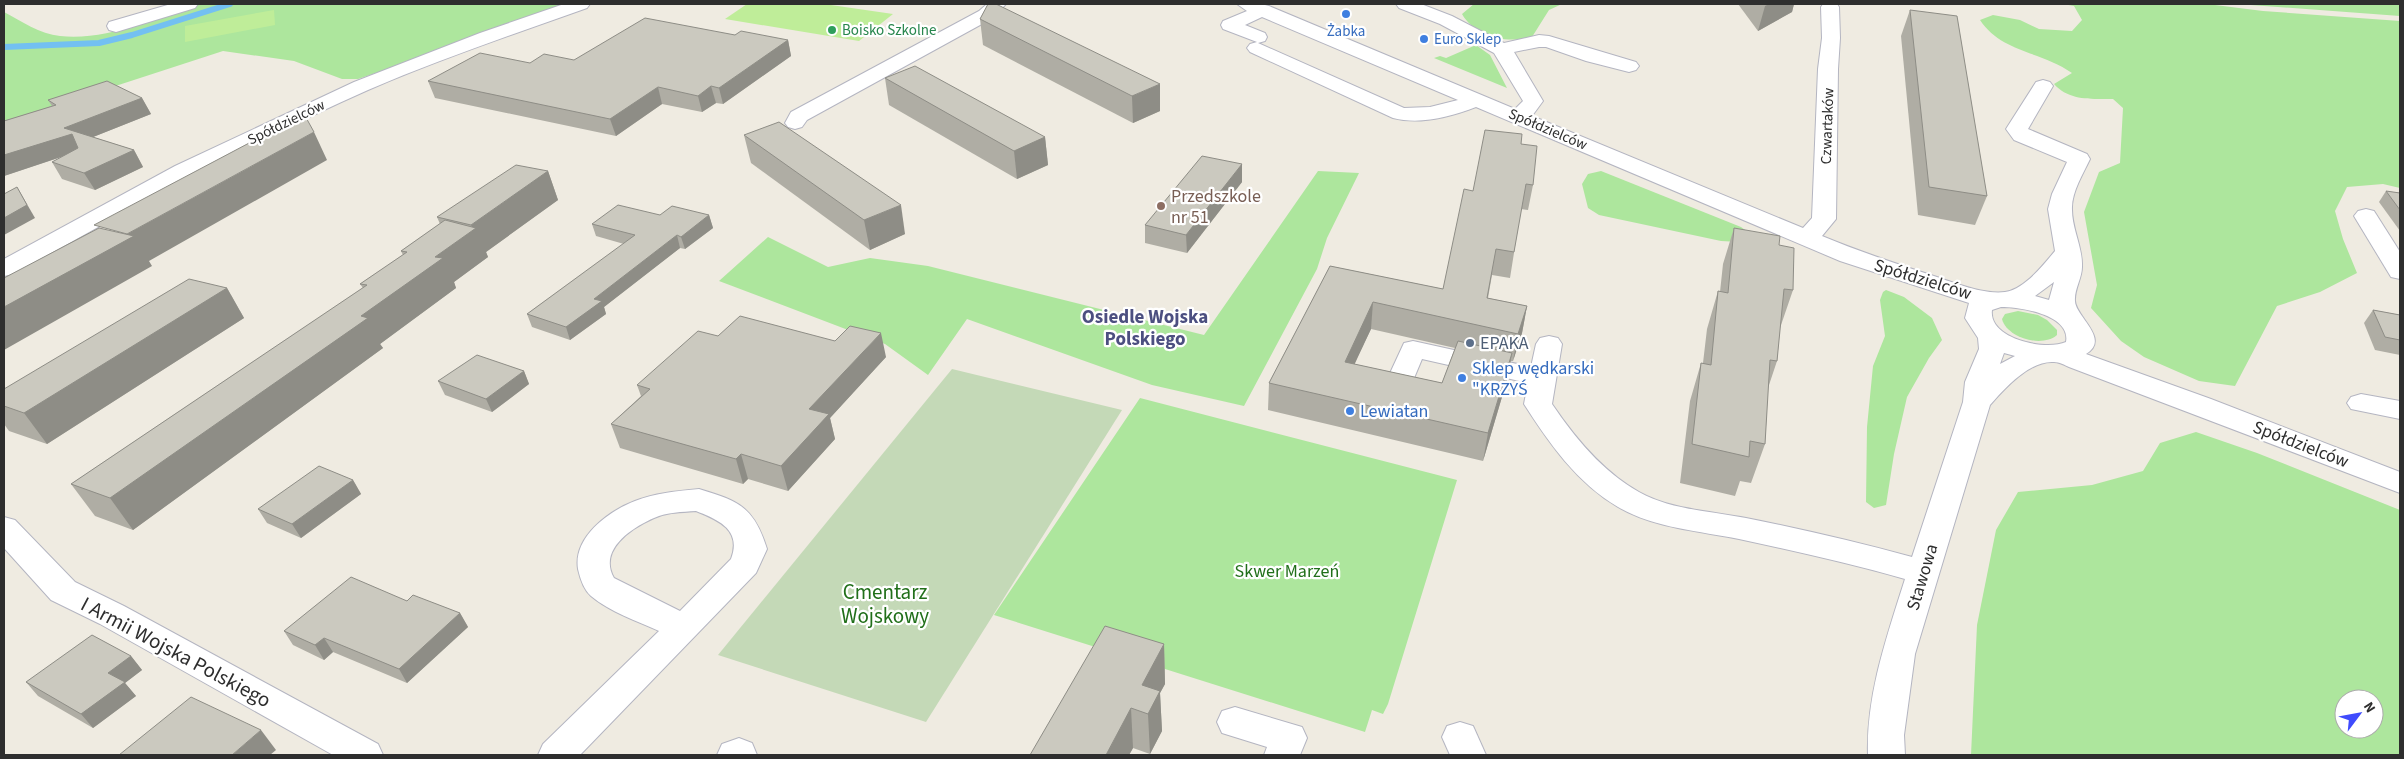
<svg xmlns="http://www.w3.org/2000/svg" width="2404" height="759" viewBox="0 0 2404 759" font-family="'Source Sans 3',sans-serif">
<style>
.green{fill:#ade69d;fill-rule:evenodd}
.cemetery{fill:#c4d9b7}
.pitch{fill:#bfed99}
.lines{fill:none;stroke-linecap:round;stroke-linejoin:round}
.stream{stroke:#73c0f2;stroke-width:6}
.minor-casing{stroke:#b4b5c1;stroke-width:2}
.minor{fill:#fff;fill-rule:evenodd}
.wall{fill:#afada4;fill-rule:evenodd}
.shaded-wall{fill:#8e8d86}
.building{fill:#cbc9bf;stroke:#8e8d86}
.shop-dot{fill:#3f7fe0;stroke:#fff;stroke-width:2}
.leisure-dot{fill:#2e9e5b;stroke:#fff;stroke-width:2}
.education-dot{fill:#8d6e63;stroke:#fff;stroke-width:2}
.service-dot{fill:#5c6f8a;stroke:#fff;stroke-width:2}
.labels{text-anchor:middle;stroke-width:4.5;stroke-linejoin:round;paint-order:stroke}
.far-leisure-label{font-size:15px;fill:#27864d;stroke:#fff;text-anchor:start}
.far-shop-label{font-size:15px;fill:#366cbe;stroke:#fff}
.far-street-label{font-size:15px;fill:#2e2e2e;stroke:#fff}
.education-label{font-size:18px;fill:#785e54;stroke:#fff;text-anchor:start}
.street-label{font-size:18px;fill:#2e2e2e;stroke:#fff}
.service-label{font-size:18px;fill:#4e5e75;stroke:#fff;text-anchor:start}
.shop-label{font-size:18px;fill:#366cbe;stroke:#fff;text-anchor:start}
.park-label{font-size:18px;fill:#216f1a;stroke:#fff}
.neighbourhood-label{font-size:19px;font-weight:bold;fill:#4c4f80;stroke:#fff}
.near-park-label{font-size:21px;fill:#216f1a;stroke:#fff}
.near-street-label{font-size:21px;fill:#2e2e2e;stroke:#fff}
</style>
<rect width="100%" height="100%" fill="#efebe1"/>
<g class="green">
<path d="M201 4H581L358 79H342L294 61 223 51 51 107 4 127V12C21 21 40 34 60 36 109 41 156 17 201 4Z"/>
<path d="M1474 4H1562L1549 10 1532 37C1507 44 1475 37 1462 14Z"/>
<path d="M2063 4H2207L2263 11 2400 21V188L2383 184 2347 187 2335 211 2343 239 2357 273 2320 292 2277 306 2235 386 2199 381 2144 357 2121 341 2091 308 2097 285 2084 212 2099 172 2120 163 2123 108 2113 99C2092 99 2069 101 2054 84L2072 73C2041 51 2002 53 1980 20L1993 15 2020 20 2039 29 2072 31 2082 20 2074 6Z"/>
<path d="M2237 4H2400V16Z"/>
<path d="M1476 45 1490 55 1507 88 1434 58 1440 56 1446 58Z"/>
<path d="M1318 171 1359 173 1327 238 1317 269 1244 406 1152 385 967 319 928 375 885 344 719 281 768 237 828 267 870 258 928 266 1204 335Z"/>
<path d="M1601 171 1741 227 1752 235 1739 242 1721 241 1599 215 1588 208 1582 184 1588 174Z"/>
<path d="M1886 290 1904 297 1932 318 1942 340 1929 358 1907 397 1894 454 1886 505 1874 508 1866 502 1867 427 1873 366 1885 336 1880 300 1883 292Z"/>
<path d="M2018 311 2038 315 2047 320 2057 330V335C2042 348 2007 338 2002 319L2005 314Z"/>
<path d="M1140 398 1457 480 1388 704 1383 714 1372 710 1365 732 994 615Z"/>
<path d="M2196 432 2257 453 2400 510V755H1971L1977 625 1996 530 2018 492 2092 485 2143 471 2160 443ZM2344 699H2374V729H2344Z"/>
</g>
<path class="cemetery" d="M952 369 1122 410 926 722 718 655Z"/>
<g class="pitch">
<path d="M747 4H824L893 14 859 41 725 19Z"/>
<path d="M274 10 275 25 185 42V26Z"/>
</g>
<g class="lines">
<path class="stream" d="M4 47 99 43 132 35 230 4"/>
<defs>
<g id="minor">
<path d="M171 4H198L195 8 116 32 109 30 107 26 109 22Z"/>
<path d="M564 4H590L587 8C514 34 440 59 368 90 246 144 129 210 13 274L4 276V259L175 166 354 82 480 33Z"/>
<path d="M987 4H1006L991 19 807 120 802 127 795 129 788 127 785 123 791 112 979 11Z"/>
<path d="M1237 4H1261L1269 6 1515 109 1523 101 1494 53 1440 24 1399 8 1396 4H1421L1452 16 1504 43 1539 35 1549 36 1636 62 1639 66 1636 70 1629 72 1586 61 1546 47H1539L1514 52 1543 101 1532 116 1803 228 1812 218 1818 69 1822 38 1821 7 1823 4H1837L1839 7 1840 38 1838 69 1836 219 1822 236C1858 251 1894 263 1931 275 1952 282 1983 295 2005 292 2025 289 2043 265 2055 251L2048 209 2052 194 2067 162 2014 140 2006 129 2036 82 2043 80 2050 82 2053 86 2028 129 2087 154 2090 159C2083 174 2071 193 2072 210 2072 229 2083 248 2082 267 2082 278 2074 290 2075 301 2075 316 2111 339 2086 354L2211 399 2400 472V493L2069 367C2065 365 2059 362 2054 362 2030 360 2004 389 1990 405L1915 654 1904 735 1905 755H1868C1866 695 1887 636 1905 579 1850 563 1795 551 1739 539 1699 531 1654 528 1618 507 1577 483 1549 443 1524 404L1528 383 1422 359 1409 390 1399 393 1389 390 1385 384 1404 343 1413 341 1531 367 1536 344 1540 338 1549 336 1558 338 1562 344 1552 404C1575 438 1603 472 1639 492 1671 510 1711 511 1746 518 1802 529 1857 542 1912 557L1963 402 1965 382 1979 349 1978 338 1965 318 1969 303 1840 261 1476 107C1450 117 1420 125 1393 118L1250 52 1247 48 1250 44 1257 42 1223 29 1221 25 1223 21 1247 11ZM1262 17 1458 100 1430 107 1404 108 1258 43 1265 41 1267 37 1265 33 1245 25ZM2054 282 2049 300 2035 296ZM2001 307C2021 307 2071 315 2066 342 2045 351 1988 339 1992 310ZM2004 353 2015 356 2000 364Z"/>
<path d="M2366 209 2374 211 2400 252V279L2391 277 2354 216 2358 211Z"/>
<path d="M2361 394 2400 401V419L2351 409 2347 403 2351 397Z"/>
<path d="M699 489C739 501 754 507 767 549L756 573 580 755H538L543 744 659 631C637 621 610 612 591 596 584 590 580 578 578 569 573 537 609 511 635 501 655 493 678 491 699 489ZM696 511C719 520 742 530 731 559L680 611 614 578C598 550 631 528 654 518 667 512 682 512 696 511Z"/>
<path d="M4 517 15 520 75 582 124 606 378 744 383 755H333L100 624 51 600 4 548Z"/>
<path d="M1235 707 1302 727 1307 738 1300 755H1264L1267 747 1222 733 1217 722 1222 711Z"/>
<path d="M1460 722 1473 726 1486 755H1450L1442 737 1447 726Z"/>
<path d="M739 738 752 743 757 755H717L722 744Z"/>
</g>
</defs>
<use href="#minor" class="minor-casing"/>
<use href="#minor" class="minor"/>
</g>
<g class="wall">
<path d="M988 4 1160 111 1133 123 983 45 980 19Z"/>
<path d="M1738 4H1794L1792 12 1758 31Z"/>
<path d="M1910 10 1987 196 1975 225 1918 215 1901 36Z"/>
<path d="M735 35 788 40 791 56 723 104 716 103 702 112 662 104 616 136 435 98 428 81 574 60Z"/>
<path d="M885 78 1045 137 1048 165 1017 179 889 105Z"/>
<path d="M142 98 151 114 93 137 134 150 143 167 95 190 62 179 52 162 64 156 4 176V121L52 106 48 100Z"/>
<path d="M744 135 905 234 870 250 751 163Z"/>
<path d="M1521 144 1533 185 1528 210 1521 209 1510 278 1492 275 1488 298 1527 306 1522 333 1513 361H1511L1507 380 1483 461 1268 410 1269 383 1330 266 1443 289 1473 191ZM1371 329 1455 348 1442 383 1354 364Z"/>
<path d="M1242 164V182L1187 253 1145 243V225Z"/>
<path d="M548 171 558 200 486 252 488 257 454 282 456 288 380 344 383 348 133 530 95 516 71 484 363 288 360 284 403 255 401 251 440 224 437 217Z"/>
<path d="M2386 191 2400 193V231L2379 202Z"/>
<path d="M709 215 713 228 685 249 680 248 604 307 606 314 570 340 532 327 527 314 624 244 596 236 592 224Z"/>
<path d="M1734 228 1779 245 1793 290 1780 328 1777 361 1768 388 1765 444 1751 483 1740 481 1735 496 1680 483 1690 401 1701 363H1703L1707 329 1718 291 1720 292 1723 264Z"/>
<path d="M227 288 244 318 47 444 9 431 4 424V389Z"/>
<path d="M2373 310 2400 315V355L2375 350 2364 323Z"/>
<path d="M718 336 886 357 830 418 835 439 788 491 748 479 743 484 620 448 611 424 641 396 637 385Z"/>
<path d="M524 371 529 384 492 412 445 395 438 381Z"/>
<path d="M353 480 361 494 301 538 267 523 258 509Z"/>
<path d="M407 601 460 613 468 627 407 683 333 652 324 660 293 645 284 631Z"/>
<path d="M1164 644 1165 684 1160 693 1162 731 1150 754 1133 748 1129 755H1030Z"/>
<path d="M131 656 142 670 125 683 136 696 93 728 38 696 26 682Z"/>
</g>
<g class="shaded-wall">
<path d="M1769 4H1794L1792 12 1758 31 1765 6Z"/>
<path d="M788 40 791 56 723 104 719 88Z"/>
<path d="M1160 84V111L1133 123 1132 96Z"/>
<path d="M711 86 716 103 702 112 698 96Z"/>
<path d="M658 87 662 104 616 136 610 119Z"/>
<path d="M142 98 151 114 78 143 82 150 4 176V155L64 128Z"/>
<path d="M314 132 327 160 149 261 152 266 4 350V307L127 234Z"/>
<path d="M1045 137 1048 165 1017 179 1014 151Z"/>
<path d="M134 150 143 167 95 190 84 173Z"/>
<path d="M1242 164V182L1187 253 1186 235Z"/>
<path d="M548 171 558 200 486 252 488 257 454 282 456 288 380 344 383 348 133 530 110 498 361 316 435 257 473 230 471 225Z"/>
<path d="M17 187 35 218 4 235V218Z"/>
<path d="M901 205 905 234 870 250 864 220Z"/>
<path d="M709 215 713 228 685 249 681 237Z"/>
<path d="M677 235 680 248 604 307 606 314 570 340 566 327 594 299Z"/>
<path d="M227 288 244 318 47 444 24 413Z"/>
<path d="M1373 302 1371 329 1343 389 1345 362Z"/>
<path d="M1527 306 1522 333 1513 361 1518 334Z"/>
<path d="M881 333 886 357 830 418 835 439 788 491 781 466 809 409Z"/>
<path d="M1512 353 1507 380 1483 461 1488 433Z"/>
<path d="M524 371 529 384 492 412 486 399Z"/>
<path d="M741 454 748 479 743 484 736 459Z"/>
<path d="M353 480 361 494 301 538 292 524Z"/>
<path d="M460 613 468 627 407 683 399 669Z"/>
<path d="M324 638 333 652 324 660 315 645Z"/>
<path d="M1164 644 1165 684 1160 693 1162 731 1150 754 1148 714 1142 685Z"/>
<path d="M131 656 142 670 125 683 136 696 93 728 81 714 108 673Z"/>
<path d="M1131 708 1133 748 1129 755H1106Z"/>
<path d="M261 730 276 750 270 755H232Z"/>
</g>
<g class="building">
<path d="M988 4H996L1160 84 1132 96 980 19Z"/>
<path d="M1910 10 1957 16 1987 196 1929 187Z"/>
<path d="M645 18 735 35 741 31 788 40 719 88 711 86 698 96 658 87 610 119 428 81 480 53 530 63 544 54 574 60Z"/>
<path d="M915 66 1045 137 1014 151 885 78Z"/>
<path d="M107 81 142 98 64 128 134 150 84 173 52 162 78 148 72 134 4 155V121L56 105 48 100Z"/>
<path d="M304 114 314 132 127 234 94 225Z"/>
<path d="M779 122 901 205 864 220 744 135Z"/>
<path d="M1485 130 1522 134 1521 144 1537 146 1533 185 1526 184 1514 252 1496 249 1487 298 1527 306 1518 334 1373 302 1345 362 1442 383 1458 341 1512 353 1488 433 1269 383 1330 266 1443 289 1464 189 1473 191Z"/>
<path d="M1202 156 1242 164 1186 235 1145 225Z"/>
<path d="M516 165 548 171 471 225 437 217Z"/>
<path d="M17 187 27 205 4 218V194Z"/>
<path d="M2386 191 2400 193V210Z"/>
<path d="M618 205 660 215 672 206 709 215 681 237 677 235 594 299 602 301 566 327 527 314 635 235 592 224Z"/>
<path d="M445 220 476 228 435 257 443 258 361 316 368 318 110 498 71 484 367 285 360 284 407 252 401 251Z"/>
<path d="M99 228 134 236 4 307V278Z"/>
<path d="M1734 228 1780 236 1779 245 1794 248 1793 290 1784 289 1777 361 1770 360 1765 444 1750 441 1749 457 1692 444 1701 363 1711 365 1718 291 1728 293Z"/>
<path d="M189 279 227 288 24 413 4 406V389Z"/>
<path d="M2373 310 2400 315V340L2385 337Z"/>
<path d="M740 316 835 341 850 326 881 333 809 409 829 414 781 466 741 454 736 459 611 424 650 389 637 385 698 331 718 336Z"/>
<path d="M477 355 524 371 486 399 438 381Z"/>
<path d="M319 466 353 480 292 524 258 509Z"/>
<path d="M351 577 407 601 413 595 460 613 399 669 324 638 315 645 284 631Z"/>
<path d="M1105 626 1164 644 1142 685 1160 691 1148 714 1131 708 1106 755H1030Z"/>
<path d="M92 635 131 656 108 673 125 682 81 714 26 682Z"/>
<path d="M191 697 261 730 232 755H119Z"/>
</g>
<g class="shop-dot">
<circle cx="1346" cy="14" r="5"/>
<circle cx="1424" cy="39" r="5"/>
<circle cx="1462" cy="378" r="5"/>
<circle cx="1350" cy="411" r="5"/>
</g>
<circle class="leisure-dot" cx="832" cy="30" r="5"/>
<circle class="education-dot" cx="1161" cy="206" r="5"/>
<circle class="service-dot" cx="1470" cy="343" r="5"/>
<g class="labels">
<g class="far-leisure-label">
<text x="842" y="35">Boisko Szkolne</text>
</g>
<g class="far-shop-label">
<text x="1346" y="36">Żabka</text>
<text x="1434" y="44" text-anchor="start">Euro Sklep</text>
</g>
<g class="far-street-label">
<text transform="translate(286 122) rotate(-26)" y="5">Spółdzielców</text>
<text transform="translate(1827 126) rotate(-88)" y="5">Czwartaków</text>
<text transform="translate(1548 129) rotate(23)" y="5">Spółdzielców</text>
</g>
<g class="education-label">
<text x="1171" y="202">Przedszkole<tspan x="1171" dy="21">nr 51</tspan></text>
</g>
<g class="street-label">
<text transform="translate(1923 279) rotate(17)" y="6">Spółdzielców</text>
<text transform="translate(2301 444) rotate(21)" y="6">Spółdzielców</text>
<text transform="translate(1922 577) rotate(-73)" y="6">Stawowa</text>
</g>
<g class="service-label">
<text x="1480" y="349">EPAKA</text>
</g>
<g class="shop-label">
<text x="1472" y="374">Sklep wędkarski<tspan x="1472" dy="21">"KRZYŚ</tspan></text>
<text x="1360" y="417">Lewiatan</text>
</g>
<g class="park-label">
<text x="1287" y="577">Skwer Marzeń</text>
</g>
<g class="neighbourhood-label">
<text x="1145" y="323">Osiedle Wojska<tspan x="1145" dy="22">Polskiego</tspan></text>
</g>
<g class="near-park-label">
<text x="885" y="599">Cmentarz<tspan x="885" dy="24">Wojskowy</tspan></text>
</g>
<g class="near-street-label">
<text transform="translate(176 652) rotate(28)" y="7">I Armii Wojska Polskiego</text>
</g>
</g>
<rect width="2404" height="759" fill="none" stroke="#2e2e2e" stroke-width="10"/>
<g transform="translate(2359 714) rotate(58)"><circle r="24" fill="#ffffff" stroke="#ababab"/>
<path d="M0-4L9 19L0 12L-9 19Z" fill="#3f4bfd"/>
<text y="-8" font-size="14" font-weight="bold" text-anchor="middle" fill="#2e2e2e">N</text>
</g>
</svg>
